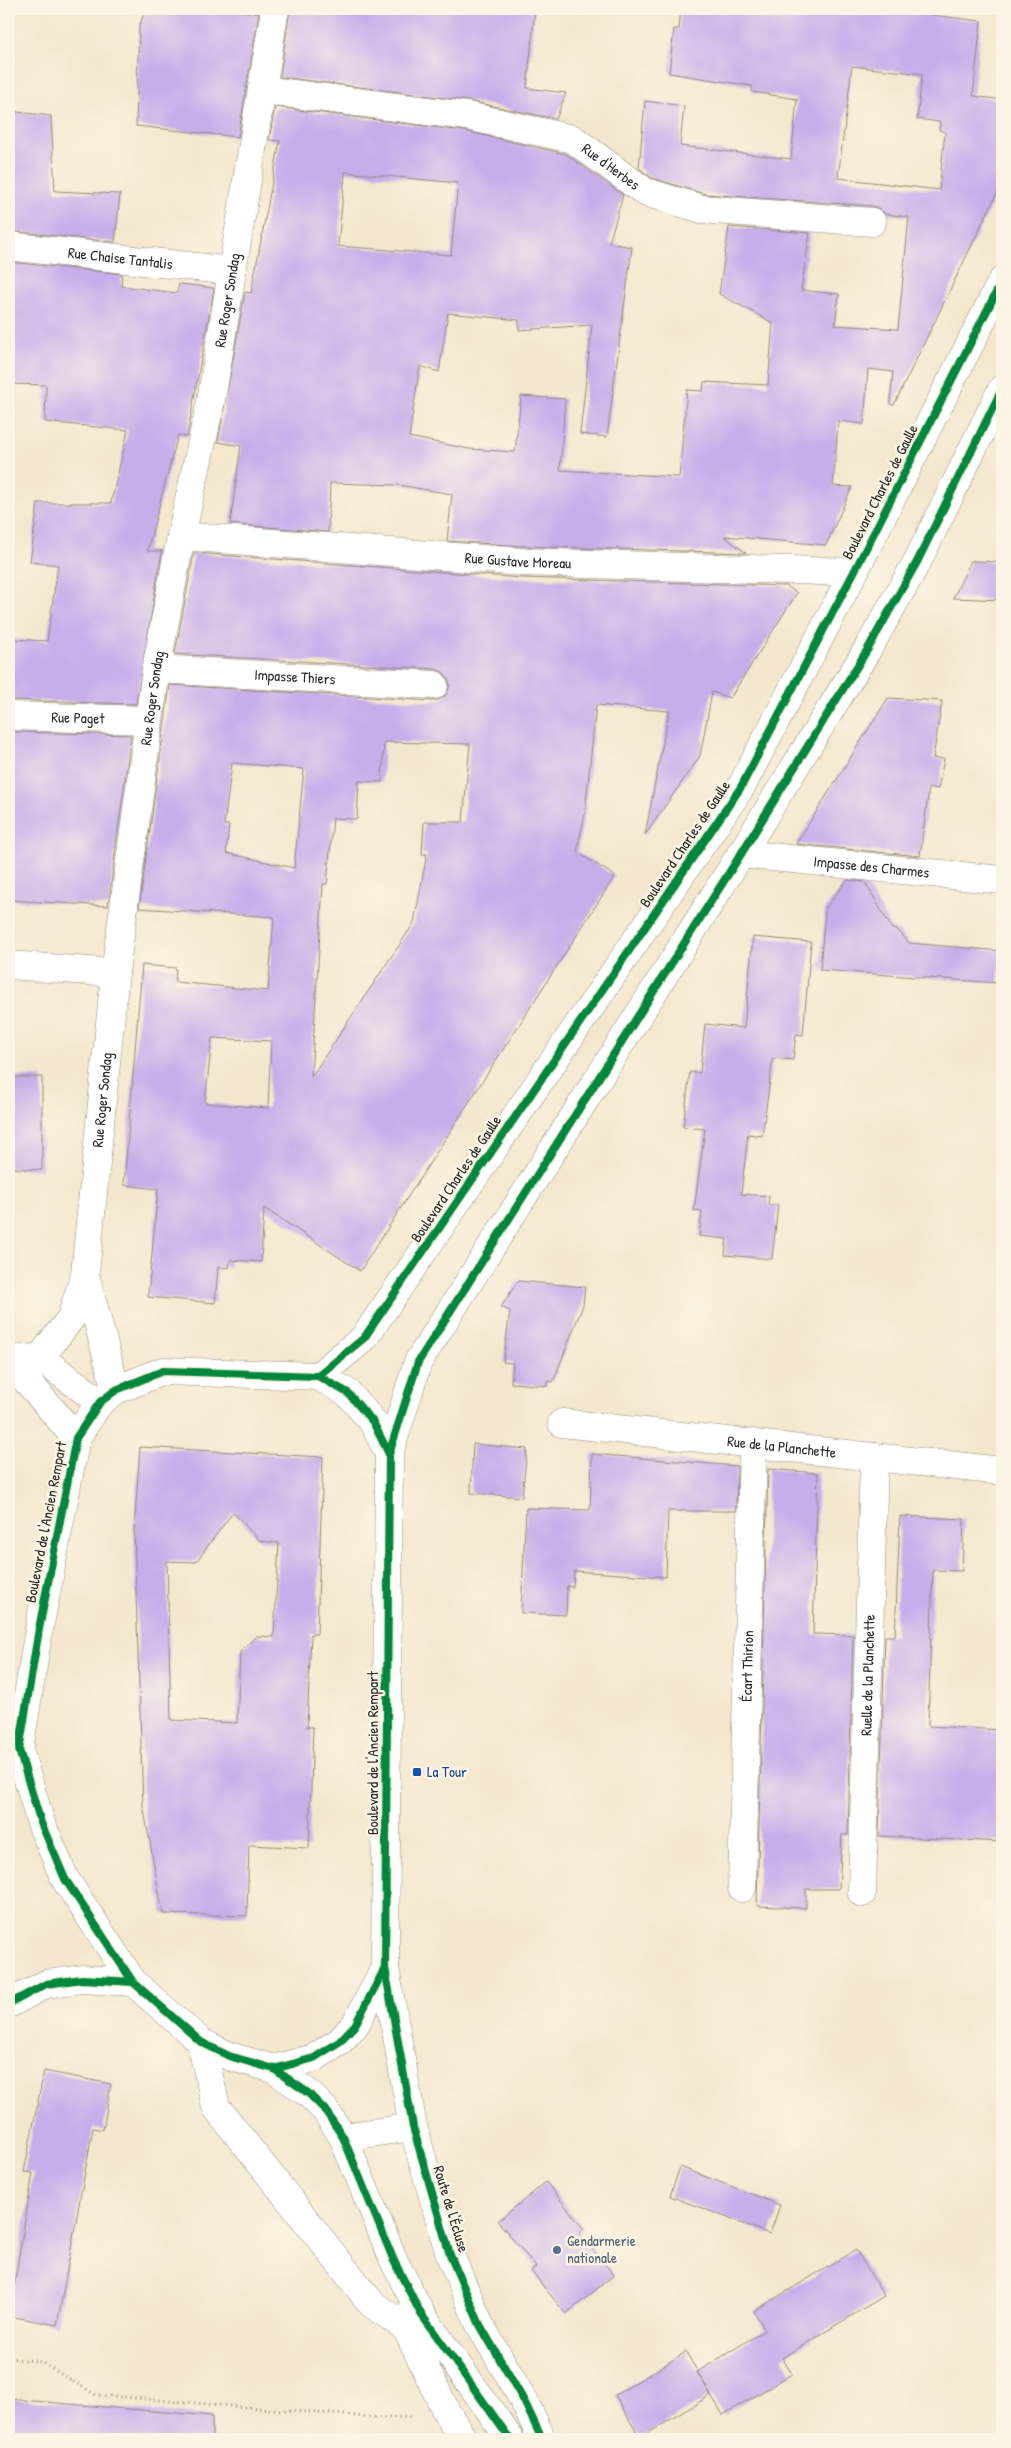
<svg xmlns="http://www.w3.org/2000/svg" width="1011" height="2448" viewBox="0 0 1011 2448" font-family="'Patrick Hand',sans-serif">
<style>
.building{fill:#c8adeb;fill-rule:evenodd}
.lines{fill:none;stroke-linecap:round;stroke-linejoin:round}
.minor-casing{stroke:#90897c;stroke-width:29}
.major-casing{stroke:#90897c;stroke-width:29}
.path{stroke:#90897c;stroke-width:3;stroke-dasharray:1 4;stroke-linecap:butt}
.minor{stroke:#fff;stroke-width:28}
.major{stroke:#fff;stroke-width:28}
.cycleway-casing{stroke:#fcf5e5;stroke-width:11}
.cycleway{stroke:#00873e;stroke-width:8}
.transit-dot{fill:#1a4fb4;stroke:#fcf5e5;stroke-width:2}
.service-dot{fill:#5c6f8a;stroke:#fcf5e5;stroke-width:2}
.labels{text-anchor:middle;stroke-width:5;stroke-linejoin:round;paint-order:stroke}
.street-label{font-size:15px;fill:#2b2b2b;stroke:#fcf5e5}
.transit-label{font-size:15px;fill:#164399;stroke:#fcf5e5;text-anchor:start}
.service-label{font-size:15px;fill:#4e5e75;stroke:#fcf5e5;text-anchor:start}
</style>
<rect width="100%" height="100%" fill="#fcf5e5"/>
<filter id="ink" filterUnits="userSpaceOnUse"><feTurbulence type="fractalNoise" baseFrequency=".02" numOctaves="2"/><feDisplacementMap in="SourceGraphic" scale="10" xChannelSelector="R" yChannelSelector="G"/><feConvolveMatrix kernelMatrix="1 2 1 2 8 2 1 2 1" color-interpolation-filters="sRGB"/></filter>
<filter id="wash" filterUnits="userSpaceOnUse"><feTurbulence type="fractalNoise" baseFrequency=".0096" numOctaves="4" result="noise"/><feDisplacementMap in="SourceGraphic" scale="20" xChannelSelector="R" yChannelSelector="G"/><feGaussianBlur stdDeviation="1.12" result="paint"/><feColorMatrix in="noise" values="0 0 0 0 0 0 0 0 0 0 0 0 0 0 0 0 0 1.4 0 .05"/><feComposite in="paint" operator="in"/></filter>
<g filter="url(#wash)">
<rect width="100%" height="100%" fill="#f4e7cd"/>
<g id="blocks">
<g class="building">
<path d="M146 9H219L259 13 238 137 136 126 139 26Z"/>
<path d="M290 9H535L527 88 566 93 556 119 469 101 280 77Z"/>
<path d="M681 9H908L907 12 981 21 973 96 1002 100V183L894 405 890 404 893 372 868 369 864 424 838 421 833 486 852 487 826 545 724 536 746 553 523 546 447 541 452 494 398 485 330 483 328 532 230 524 241 446 218 442 245 292 251 293 280 141 269 140 275 107 464 131 566 154 623 195 609 243 632 247 607 437 580 434 592 325 519 330V320L448 313 439 372 420 366 409 437 469 449 515 452 521 396 565 399 560 470 679 477 687 390 703 391 704 382 768 385 773 323 719 294 729 227 810 233 801 290 839 294 835 325 898 329 909 217 885 214 880 209 873 206 705 194 652 178 639 168 645 101 684 106 680 146 791 159 797 99 752 92V86L669 73 674 29H679ZM852 66 922 74 917 119 940 122 939 130 945 132 939 190 838 178ZM345 172 458 183 451 255 338 246Z"/>
<path d="M9 111 51 116 55 191 120 194 115 242 9 231Z"/>
<path d="M9 262 122 274 121 286 177 293 179 284 214 288 187 437 178 435 147 551H162L136 704 9 700V639L47 641 58 565 30 562 38 503H111L128 430 45 422 46 385 9 384Z"/>
<path d="M194 553 521 578 787 586 797 593 730 698 712 692 700 756 645 835 669 711 596 705 585 813 577 852 615 876 360 1271 264 1208 261 1262 230 1260 229 1268 218 1267 215 1303 148 1297 158 1189 124 1185 142 965 176 968 175 982 268 991 274 917 139 908 170 685 433 701 441 699 447 694 450 685 448 678 443 672 435 669 175 654ZM384 742 470 744 463 822H424L422 854H427L414 923 311 1077 323 884H327L333 818 357 819 359 781 382 782ZM232 763 304 769 294 868 226 853 229 825H224ZM212 1038 271 1041 268 1108 205 1103Z"/>
<path d="M971 561 1002 562V600L953 598Z"/>
<path d="M888 698 942 701 933 758 944 759 938 789 929 788 920 856 796 844Z"/>
<path d="M9 732 131 735 108 906 9 900Z"/>
<path d="M847 880 865 882 892 929 898 930 909 943 1001 951 998 983 820 970 825 909Z"/>
<path d="M753 937 811 942 803 1035 796 1034 793 1060 773 1058 762 1136 748 1134 741 1194 769 1196 768 1205H778L772 1259 725 1255 727 1239 699 1236 702 1211 694 1210 705 1129 683 1127 690 1072 700 1073 705 1024 744 1028Z"/>
<path d="M9 1077H42V1170L9 1168Z"/>
<path d="M518 1281 585 1287 583 1305 553 1382 547 1381V1386L511 1383 513 1363 503 1362 510 1311 501 1307Z"/>
<path d="M473 1444 527 1449 522 1497 471 1493Z"/>
<path d="M140 1447 323 1457 317 1634H311L307 1727H313L309 1848 249 1845 247 1916 163 1914 143 1805 134 1530ZM233 1512 260 1541 279 1543 274 1637 256 1636 240 1652 237 1723 171 1720 167 1561 196 1562Z"/>
<path d="M592 1454 737 1466 736 1511H668L666 1577 574 1571 573 1587 567 1586 566 1615 521 1613 526 1508 590 1510Z"/>
<path d="M768 1469 818 1473 813 1634 853 1635 848 1835H842L839 1889H806V1908L757 1906Z"/>
<path d="M900 1516 964 1519 962 1571 933 1570 928 1726 1002 1730V1842L879 1836 885 1636H895Z"/>
<path d="M44 2071 111 2084 103 2130 93 2128 57 2325 9 2316 33 2173 24 2172Z"/>
<path d="M680 2167 780 2205 770 2234 670 2196Z"/>
<path d="M546 2182 584 2229 579 2233 614 2275 566 2314 531 2271 536 2267 498 2221Z"/>
<path d="M856 2250 884 2296 782 2358 792 2374 723 2415 697 2372 765 2330 754 2311Z"/>
<path d="M686 2352 711 2395 640 2438 615 2395Z"/>
<path d="M9 2399 212 2416V2439H9Z"/>
</g>
</g>
</g>
<g filter="url(#ink)">
<use href="#blocks" fill-opacity="0" stroke="#90897c" stroke-width="1"/>
<g class="lines">
<defs>
<g id="minor">
<path id="s1" d="M262 90 467 116 573 139 645 192 702 209 872 222"/>
<path id="s2" d="M9 246 232 271"/>
<path id="s3" d="M181 536 522 562 854 572"/>
<path id="s4" d="M156 669 434 685"/>
<path id="s5" d="M9 716 148 720"/>
<path id="s6" d="M741 854 1002 880"/>
<path d="M9 965 115 973"/>
<path d="M40 1358 71 1318 85 1274"/>
<path d="M9 1359 40 1358 100 1402"/>
<path d="M9 1360 76 1438"/>
<path id="s7" d="M116 1390 85 1274 115 973 156 669 181 536 211 401 275 9"/>
<path id="s8" d="M562 1423 1002 1471"/>
<path id="s9" d="M742 1888 753 1443"/>
<path id="s10" d="M862 1893 874 1457"/>
<path d="M201 2042 216 2107 372 2304 406 2328 439 2341"/>
<path d="M404 2319 406 2328 448 2415 463 2439"/>
</g>
<g id="major">
<path d="M163 1371 318 1376 348 1393 373 1422 389 1454 385 1968 355 2025 339 2042 314 2058 274 2069 229 2056 201 2042 133 1982 65 1879 41 1823 19 1750 39 1629 76 1438 100 1402 116 1390Z"/>
<path d="M318 1376 364 1338 741 787 854 572 1002 281"/>
<path d="M389 1454 418 1362 741 854 869 647 917 562 1002 389"/>
<path d="M385 1968 413 2127 450 2255 480 2325 524 2401 542 2439"/>
<path d="M9 2004 46 1984 82 1979 133 1982"/>
<path d="M274 2069 308 2093 325 2110 343 2137 394 2261 421 2314 510 2439"/>
<path d="M343 2137 413 2127"/>
</g>
</defs>
<use href="#minor" class="minor-casing"/>
<use href="#major" class="major-casing"/>
<path class="path" d="M9 2358 41 2362 96 2395 382 2418 410 2417"/>
<use href="#minor" class="minor"/>
<use href="#major" class="major"/>
<defs>
<g id="cycleway">
<path d="M163 1371 318 1376 348 1393 373 1422 389 1454 385 1968 355 2025 339 2042 314 2058 274 2069 229 2056 201 2042 133 1982 65 1879 41 1823 19 1750 39 1629 76 1438 100 1402 116 1390Z"/>
<path d="M318 1376 364 1338 741 787 854 572 1002 281"/>
<path d="M389 1454 418 1362 741 854 869 647 917 562 1002 389"/>
<path d="M385 1968 413 2127 450 2255 480 2325 524 2401 542 2439"/>
<path d="M9 2004 46 1984 82 1979 133 1982"/>
<path d="M274 2069 308 2093 325 2110 343 2137 394 2261 421 2314 510 2439"/>
</g>
</defs>
<use href="#cycleway" class="cycleway-casing"/>
<use href="#cycleway" class="cycleway"/>
</g>
</g>
<rect class="transit-dot" x="412" y="1767" width="10" height="10" rx="2.5"/>
<circle class="service-dot" cx="557" cy="2250" r="5"/>
<g class="labels">
<g class="street-label">
<text dy="5" stroke="none"><textPath href="#s1" startOffset="362">Rue d'Herbes</textPath></text>
<text dy="5" stroke="none"><textPath href="#s2" startOffset="112">Rue Chaise Tantalis</textPath></text>
<text dy="5" stroke="none"><textPath href="#s7" startOffset="1105">Rue Roger Sondag</textPath></text>
<text transform="translate(880 492) rotate(-63)" y="5">Boulevard Charles de Gaulle</text>
<text dy="5" stroke="none"><textPath href="#s3" startOffset="338">Rue Gustave Moreau</textPath></text>
<text dy="5" stroke="none"><textPath href="#s4" startOffset="139">Impasse Thiers</textPath></text>
<text dy="5" stroke="none"><textPath href="#s7" startOffset="700">Rue Roger Sondag</textPath></text>
<text dy="5" stroke="none"><textPath href="#s5" startOffset="69">Rue Paget</textPath></text>
<text transform="translate(685 844) rotate(-56)" y="5">Boulevard Charles de Gaulle</text>
<text dy="5" stroke="none"><textPath href="#s6" startOffset="131">Impasse des Charmes</textPath></text>
<text dy="5" stroke="none"><textPath href="#s7" startOffset="295">Rue Roger Sondag</textPath></text>
<text transform="translate(456 1179) rotate(-56)" y="5">Boulevard Charles de Gaulle</text>
<text dy="5" stroke="none"><textPath href="#s8" startOffset="221">Rue de la Planchette</textPath></text>
<text transform="translate(46 1522) rotate(-79)" y="5">Boulevard de l'Ancien Rempart</text>
<text dy="5" stroke="none"><textPath href="#s9" startOffset="222">Écart Thirion</textPath></text>
<text dy="5" stroke="none"><textPath href="#s10" startOffset="218">Ruelle de la Planchette</textPath></text>
<text transform="translate(373 1753) rotate(-90)" y="5">Boulevard de l'Ancien Rempart</text>
<text transform="translate(451 2209) rotate(73)" y="5">Route de l'Écluse</text>
</g>
<g class="transit-label">
<text x="427" y="1777">La Tour</text>
</g>
<g class="service-label">
<text x="567" y="2246">Gendarmerie<tspan x="567" dy="17">nationale</tspan></text>
</g>
</g>
<rect width="1011" height="2448" fill="none" stroke="#fcf5e5" stroke-width="30"/>
</svg>
